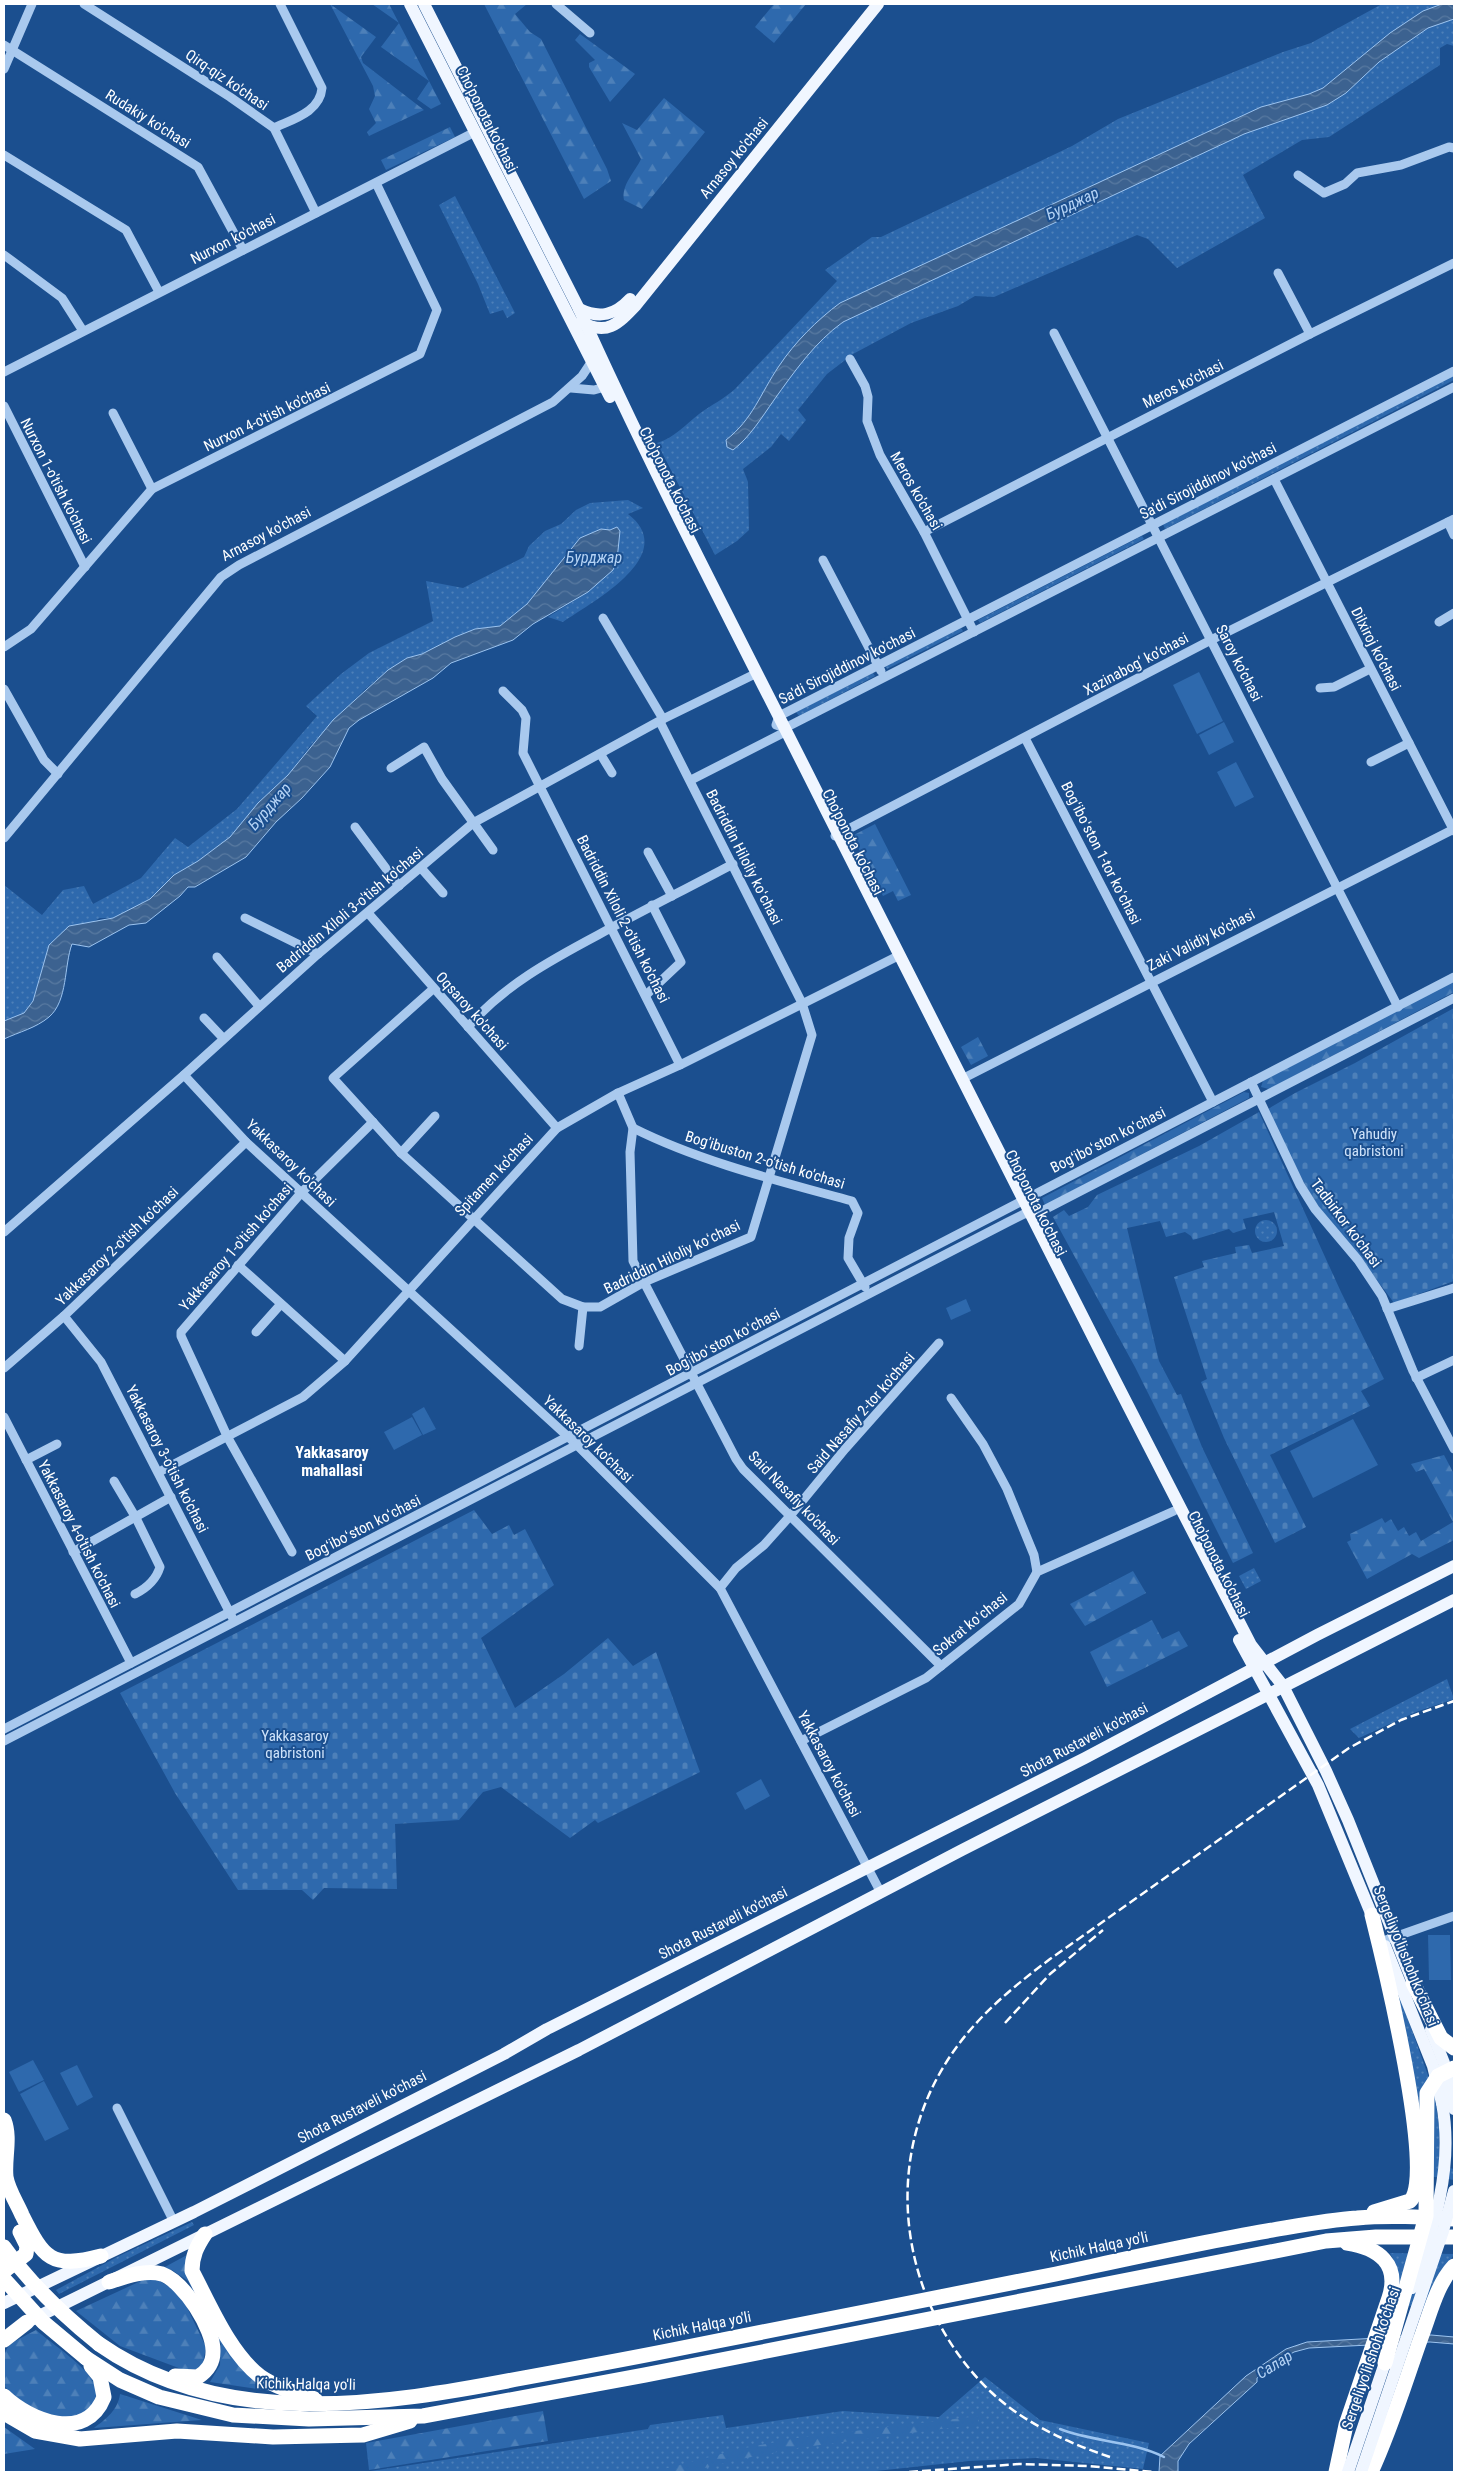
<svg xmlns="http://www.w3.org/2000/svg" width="1458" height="2476" viewBox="0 0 1458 2476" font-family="'Roboto Condensed',sans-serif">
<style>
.grass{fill:url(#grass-dots)}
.forest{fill:url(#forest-firs)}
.cemetery{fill:url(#cemetery-stones)}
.pitch{fill:#2e69ad}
.water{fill:url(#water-waves);stroke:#9cc4f0}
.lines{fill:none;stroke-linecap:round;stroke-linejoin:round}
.stream{stroke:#9cc4f0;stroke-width:2.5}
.minor{stroke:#a9c9ee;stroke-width:9}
.major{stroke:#f0f6ff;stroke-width:12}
.highway{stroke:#fff;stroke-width:15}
.rail{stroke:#fff;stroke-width:2.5;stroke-dasharray:9 4;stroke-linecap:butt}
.major-bridge{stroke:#f0f6ff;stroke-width:12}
.highway-bridge{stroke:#fff;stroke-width:15}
.labels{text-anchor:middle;stroke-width:4;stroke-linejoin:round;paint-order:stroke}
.street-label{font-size:15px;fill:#fff;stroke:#1b4f8f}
.park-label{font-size:15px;fill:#cfe3fa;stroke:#1b4f8f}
.water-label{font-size:16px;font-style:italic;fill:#b5d3f5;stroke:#1b4f8f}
.neighbourhood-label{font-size:16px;font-weight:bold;fill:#fff;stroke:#1b4f8f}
</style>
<defs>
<pattern id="grass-dots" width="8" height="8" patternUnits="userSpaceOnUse" patternTransform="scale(1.25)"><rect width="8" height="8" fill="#2e69ad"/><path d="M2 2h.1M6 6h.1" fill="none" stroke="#4d80b9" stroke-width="1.8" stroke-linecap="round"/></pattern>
<pattern id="forest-firs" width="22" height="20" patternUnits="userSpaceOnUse" patternTransform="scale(1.25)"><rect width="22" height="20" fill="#2e69ad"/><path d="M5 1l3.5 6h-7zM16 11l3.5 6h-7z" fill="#4d80b9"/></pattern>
<pattern id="cemetery-stones" width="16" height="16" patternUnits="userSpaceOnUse" patternTransform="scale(1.25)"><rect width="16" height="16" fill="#2e69ad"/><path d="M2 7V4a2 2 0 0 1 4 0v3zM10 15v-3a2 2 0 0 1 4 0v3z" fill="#4d80b9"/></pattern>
<pattern id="water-waves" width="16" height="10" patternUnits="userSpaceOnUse" patternTransform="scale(1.25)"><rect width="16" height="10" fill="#3c6290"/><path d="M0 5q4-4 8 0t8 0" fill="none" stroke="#597aa1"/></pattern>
</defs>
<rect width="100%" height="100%" fill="#1b4f8f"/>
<g class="grass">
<path d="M1382 4H1454V46L1447 44 1440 48V65L1329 137 1302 140 1243 175 1265 218 1177 268 1148 239 1137 235 994 297 975 296 958 306 911 323 853 354 827 374 798 410 806 420 789 441 781 434 771 447 743 469 748 482 749 530 737 541 715 555 657 443C674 438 685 425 699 414 711 405 724 399 735 389L837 281 825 270 872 237H881L1072 146 1118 119 1283 52 1311 43Z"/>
<path d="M455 196 515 313 507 318 503 310 490 314 478 284 439 205Z"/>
<path d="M1454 375V380L1165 529 1163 524Z"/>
<path d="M628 500 643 508 628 514C681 555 592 602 563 622L548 617 588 592 617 560 620 531 610 530 580 538 527 604 500 626 475 629 455 637 422 654 407 658 388 670 363 691 310 746 288 775 258 803 230 837 198 861 174 875 150 899 113 918H100L49 945 33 1000 24 1013 4 1021V885L42 915 63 890 84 886 93 904 141 878 175 838 188 847 237 809 317 716 306 706 341 674 369 653 433 621 426 581 463 588 524 557 529 546 545 531 561 524 576 510 590 503Z"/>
<path d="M1142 536 1144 539 980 623 978 620Z"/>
<path d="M961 628 963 631 887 669 885 666Z"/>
<path d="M873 673 875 676 799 716 796 712Z"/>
<circle cx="1266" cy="1231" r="11"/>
<path d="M1254 1568 1261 1581 1246 1589 1239 1576Z"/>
<path d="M1447 1679 1454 1699 1416 1712 1359 1738 1350 1729Z"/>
<path d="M1400 1997 1434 2092 1439 2126V2166L1454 2169V2180L1422 2175 1398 1998Z"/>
<path d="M192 2222 194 2225 59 2294 56 2290 119 2256Z"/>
<path d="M1390 2253 1454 2254 1425 2311 1395 2301 1396 2265Z"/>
<path d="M985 2377 1040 2420 1149 2443 1143 2469 1036 2458 969 2461 867 2472H364L648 2429 650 2425 723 2415 726 2428 843 2411 939 2417Z"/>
</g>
<g class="forest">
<path d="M330 4 376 37 361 57 363 63 424 110 369 136 367 132 376 123 369 109 375 96 373 86Z"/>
<path d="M372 4H389L441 104 431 109 417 99 429 81 381 47 399 23Z"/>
<path d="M484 4H527L515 14 530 32 541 39 607 169 611 181 584 199Z"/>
<path d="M774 4H806L774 43 755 27Z"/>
<path d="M580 34 635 74 610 102 589 67V63L595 60 575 40Z"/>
<path d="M664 98 705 132 642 209 624 200C621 185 635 172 641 159L622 123 637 130Z"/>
<path d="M450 127 455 137 386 170 381 160Z"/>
<path d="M875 824 911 895 898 901 893 891 883 896 852 836Z"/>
<path d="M1454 981V992L1269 1089 1261 1087 1263 1081Z"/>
<path d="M978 1037 988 1056 971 1065 961 1047Z"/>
<path d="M1244 1092 1249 1093V1098L1045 1205 1042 1198Z"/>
<path d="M1444 1455 1454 1474V1540L1419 1558 1412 1554 1367 1579 1347 1542 1351 1540 1350 1534 1382 1518 1385 1523 1391 1519 1398 1531 1404 1527 1409 1536 1416 1532 1421 1541 1453 1522 1424 1469 1416 1472 1411 1464Z"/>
<path d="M1133 1571 1146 1593 1085 1626 1070 1604Z"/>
<path d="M1152 1620 1162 1639 1179 1631 1188 1646 1107 1687 1090 1652Z"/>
<path d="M187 2255 242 2369 260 2385 272 2391 210 2382 220 2365 221 2344 188 2281 172 2270 163 2268Z"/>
<path d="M145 2279 158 2280 180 2293 206 2347 203 2363 197 2369 184 2370 120 2346 76 2311Z"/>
<path d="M36 2330C52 2344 87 2366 95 2385 98 2392 96 2397 93 2403 91 2409 87 2410 82 2413 58 2428 21 2403 4 2386 4 2344 0 2349 36 2330Z"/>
<path d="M120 2394 202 2420 94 2428C106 2419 118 2410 120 2394Z"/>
<path d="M543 2411 548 2441 369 2470 366 2443Z"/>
<path d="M979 2416V2424L797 2448 741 2459 688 2472H653L740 2449 797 2438Z"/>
<path d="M4 2427 35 2449 4 2454Z"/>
</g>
<g class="cemetery">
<path d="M1454 1008V1281L1394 1303C1372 1272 1347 1245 1325 1215 1301 1183 1285 1145 1268 1109L1295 1093 1355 1063Z"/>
<path d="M1259 1112 1341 1292 1384 1379 1361 1391 1370 1406 1270 1455 1306 1527 1275 1543 1224 1438 1201 1382 1207 1379 1174 1277 1204 1267 1202 1261 1236 1253 1235 1247 1249 1245 1252 1253 1284 1246 1274 1212 1243 1219 1246 1229 1233 1233 1229 1229 1193 1240 1191 1236 1185 1232 1166 1237 1160 1221 1127 1228 1159 1361 1177 1395 1181 1394 1202 1447 1253 1553 1233 1563 1135 1367 1053 1217 1064 1210 1069 1216 1088 1207 1097 1195 1199 1146Z"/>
<path d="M474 1510 492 1534 509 1525 514 1535 525 1529 554 1585 481 1638 515 1708 564 1674 608 1638 633 1666 656 1652 700 1772 598 1823 595 1820 570 1838 501 1787 483 1792 459 1820 395 1824 397 1889 324 1888 313 1900 302 1890H238L175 1793 120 1693Z"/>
</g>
<g class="pitch">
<path d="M1199 672 1223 721 1197 734 1173 685Z"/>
<path d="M1224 722 1234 742 1209 755 1199 735Z"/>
<path d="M1236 762 1254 797 1235 807 1217 772Z"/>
<path d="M966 1299 971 1311 951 1320 946 1308Z"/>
<path d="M424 1407 436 1429 423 1435 412 1414Z"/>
<path d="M412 1417 422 1435 394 1450 384 1432Z"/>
<path d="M1353 1419 1378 1465 1313 1498 1290 1451Z"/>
<path d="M761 1779 770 1796 745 1810 736 1793Z"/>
<path d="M1428 1935H1450L1451 1980H1429Z"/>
<path d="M33 2060 44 2080 19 2092 9 2072Z"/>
<path d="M77 2065 93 2097 77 2106 60 2073Z"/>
<path d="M44 2081 69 2129 45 2141 20 2094Z"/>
</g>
<g class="water">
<path d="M1442 4H1454V19L1428 28 1379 62 1346 93 1327 105 1244 134 843 322C815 342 794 372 774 400 762 417 750 437 733 450L727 447 726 440C753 419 760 394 779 366 795 342 817 320 840 303L1261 107 1309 94 1323 88 1390 33 1423 11Z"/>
<path d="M617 527 620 531 617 560 613 570 588 592 533 624 513 640 451 663 433 678 359 720 349 728 330 767 302 798 276 822 246 857 195 887H188L180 896 146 923 129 925 89 947 72 944C64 965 68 1001 49 1017 36 1028 19 1032 4 1039V1021L24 1013 33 1001 49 945 69 926 113 918 150 899 174 875 198 861 230 837 258 803 288 775 333 720 388 670 407 658 422 654 455 637 475 629 500 626 527 604 580 538 601 529 610 530Z"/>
<path d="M1431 2335 1454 2337V2344L1430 2342 1309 2348 1294 2352 1278 2361 1257 2378V2382L1189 2444 1178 2461V2472H1159L1160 2456 1246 2376 1286 2349 1307 2342Z"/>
</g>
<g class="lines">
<path class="stream" d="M1060 2429C1093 2442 1132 2441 1164 2457"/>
<g class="minor">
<path d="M84 4 230 97 274 128 316 213"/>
<path d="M556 4 590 33"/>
<path d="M4 45 198 167 243 250"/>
<path d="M4 69 32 4"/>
<path d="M274 128C293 119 320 112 322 88L280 4"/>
<path d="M4 155 126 230 159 292"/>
<path d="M1298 175 1324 193 1345 184 1357 173 1401 165 1449 147 1454 148"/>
<path d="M4 255 62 298 83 331"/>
<path d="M1278 273 1310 334"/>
<path d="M1054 333 1398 1007"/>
<path d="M850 359 865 386 868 397 867 421 880 455 924 532 974 632"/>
<path d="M1454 371 779 716 776 725 785 728 1454 387"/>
<path d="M4 372 475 132"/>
<path d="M571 388 594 390 605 387"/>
<path d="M4 406 85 567"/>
<path d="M113 413 152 489"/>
<path d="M1274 479 1454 831"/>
<path d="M1448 522 1454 535"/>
<path d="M924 532 1310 334 1454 263"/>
<path d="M823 560 881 671"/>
<path d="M603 618 663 719"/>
<path d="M1439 622 1454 613"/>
<path d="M4 647 31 629 152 489 420 354 437 310 376 183"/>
<path d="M1320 688 1334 687 1370 669"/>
<path d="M4 689 44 760 58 774"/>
<path d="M503 691 522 710 526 718 523 753 680 1065"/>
<path d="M1025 738 1213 1102"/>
<path d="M601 755 612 773"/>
<path d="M1371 762 1409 743"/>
<path d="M391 768 424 747 442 779 493 850"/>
<path d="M691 780 787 731"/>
<path d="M355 827 399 886"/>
<path d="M835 836 1211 640 1454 519"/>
<path d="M4 838 221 577 239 565 553 402 582 376 592 361"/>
<path d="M648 852 672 896"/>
<path d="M421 868 443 893"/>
<path d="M368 913 557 1128"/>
<path d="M245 918 318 954"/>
<path d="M217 957 259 1006"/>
<path d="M433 989 333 1078 401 1153 562 1299 583 1307H600L644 1282 751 1237 812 1035 802 1003 660 722"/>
<path d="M646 995 681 962 652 905"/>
<path d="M204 1018 223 1038"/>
<path d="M468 1027C503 986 551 960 598 935 642 911 688 888 733 864"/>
<path d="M184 1075 246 1142 577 1445 720 1588 881 1893"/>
<path d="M962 1079 1454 829"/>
<path d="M1251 1082 1300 1185 1315 1209 1358 1260 1382 1296 1413 1371 1454 1449"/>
<path d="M618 1093 633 1128 630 1152 633 1261 736 1459 743 1469 941 1666"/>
<path d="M633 1128C701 1162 779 1181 852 1201L858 1213 849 1238 848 1258 865 1287"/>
<path d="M401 1153 435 1116"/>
<path d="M4 1232 184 1075 318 954 473 823 663 719 757 673"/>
<path d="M238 1265 345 1361"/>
<path d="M1387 1309 1454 1288"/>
<path d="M64 1316 101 1362 232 1617"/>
<path d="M256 1332 281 1304"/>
<path d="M579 1346 583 1307"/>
<path d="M4 1368 64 1316 246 1142"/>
<path d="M1416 1378 1454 1360"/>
<path d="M951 1398 983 1444 1007 1489 1034 1555 1037 1572"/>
<path d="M4 1417 131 1663"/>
<path d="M26 1460 57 1444"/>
<path d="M159 1472 303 1397 345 1361 557 1128 618 1093 680 1065 894 958"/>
<path d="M114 1481 136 1518 160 1567C156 1580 147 1588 135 1594"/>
<path d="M73 1552 171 1497"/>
<path d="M292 1552 228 1438 181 1336V1332L301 1193 373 1122"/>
<path d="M720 1588 736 1568 764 1545 790 1516 845 1449 939 1343"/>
<path d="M4 1729 1454 977"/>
<path d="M4 1741 1008 1222 1024 1214 1042 1211 1454 998"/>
<path d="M801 1741 926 1678 1019 1604 1037 1572 1174 1511"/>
<path d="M1383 1941 1454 1916"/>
<path d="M117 2108 174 2222"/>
</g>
<g class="major">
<path d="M410 4 610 397"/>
<path d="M424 4 579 309C655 478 742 642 825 808 966 1087 1107 1367 1251 1645L1283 1686 1326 1771 1348 1820 1416 1990"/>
<path d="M579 309C600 319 615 315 630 299"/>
<path d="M581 322C607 336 618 324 636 305L878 4"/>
<path d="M1239 1640 1318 1785 1375 1923"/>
<path d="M1385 1946 1433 2066 1442 2103"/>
<path d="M1431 2030 1444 2063 1454 2109"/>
<path d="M4 2303 194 2212 504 2054 547 2029 1085 1758 1317 1635 1454 1566"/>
<path d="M31 2320 579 2050 962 1850 1454 1600"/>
</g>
<g class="highway">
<path d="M1372 1915C1382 1955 1437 2177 1410 2201L1374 2212"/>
<path d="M1413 1983 1441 2038 1454 2048"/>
<path d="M4 2120C11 2138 4 2158 6 2177 8 2190 17 2203 22 2215 44 2259 51 2269 101 2256"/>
<path d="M205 2234C197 2246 192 2256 192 2271 210 2305 230 2354 261 2377 277 2388 297 2393 315 2399"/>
<path d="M4 2271 26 2254 27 2246 20 2232"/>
<path d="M109 2282C124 2277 146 2269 162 2274 184 2282 214 2329 213 2352 213 2364 207 2371 198 2377L175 2376"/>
<path d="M4 2340 27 2322"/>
<path d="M99 2344C223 2431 384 2405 523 2378 578 2368 633 2358 687 2347 810 2322 933 2299 1056 2274 1126 2259 1197 2243 1267 2231 1297 2226 1327 2220 1357 2218 1389 2215 1422 2217 1454 2219"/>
<path d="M86 2358 120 2380 159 2397 233 2415 309 2419 423 2416 645 2375 1326 2241 1376 2237H1454"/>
<path d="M4 2396C30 2421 86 2443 104 2397L100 2377 91 2366"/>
<path d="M4 2413 35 2431 80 2439 177 2431 273 2437 363 2435 410 2421"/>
<path d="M1336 2472 1346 2425 1389 2298C1400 2264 1379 2248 1347 2243"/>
<path d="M1371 2472C1392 2427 1406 2379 1423 2332 1431 2310 1438 2283 1454 2266"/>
</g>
<g class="rail">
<path d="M1005 2023 1050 1974 1103 1930"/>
<path d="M1110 2457C1068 2443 1024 2423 991 2392 903 2308 880 2171 944 2066 971 2021 1009 1990 1050 1959L1349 1748 1401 1720 1454 1701"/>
<path d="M909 2472 1019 2464 1088 2466 1153 2472"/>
</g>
<g class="major-bridge">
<path d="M1412 2288C1434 2228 1454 2168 1442 2103"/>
<path d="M1348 2472 1388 2354"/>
<path d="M1361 2472 1443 2231 1454 2191"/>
</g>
<g class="highway-bridge">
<path d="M4 2247C31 2285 63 2315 99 2344"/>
<path d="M4 2279 43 2322 86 2358"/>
<path d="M1385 2363 1426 2216 1427 2093 1438 2076 1454 2068"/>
</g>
</g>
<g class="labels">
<g class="street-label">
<text transform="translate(227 80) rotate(34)" y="5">Qirq-qiz ko'chasi</text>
<text transform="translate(148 119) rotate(32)" y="5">Rudakiy ko'chasi</text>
<text transform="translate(487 119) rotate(63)" y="5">Cho'ponota ko'chasi</text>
<text transform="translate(734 158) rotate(-51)" y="5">Arnasoy ko'chasi</text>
<text transform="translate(233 239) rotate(-27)" y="5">Nurxon ko'chasi</text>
<text transform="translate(1183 384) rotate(-27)" y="5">Meros ko‘chasi</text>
<text transform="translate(267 417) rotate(-26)" y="5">Nurxon 4-o'tish ko'chasi</text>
<text transform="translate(670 480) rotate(63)" y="5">Cho'ponota ko'chasi</text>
<text transform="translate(56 481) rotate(63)" y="5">Nurxon 1-o'tish ko'chasi</text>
<text transform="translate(1208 481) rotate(-27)" y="5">Sa'di Sirojiddinov ko'chasi</text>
<text transform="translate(916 491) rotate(60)" y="5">Meros ko'chasi</text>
<text transform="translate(266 534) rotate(-28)" y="5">Arnasoy ko'chasi</text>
<text transform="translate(1376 649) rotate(63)" y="5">Dilxiroj ko‘chasi</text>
<text transform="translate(1239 663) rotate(63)" y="5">Saroy ko‘chasi</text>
<text transform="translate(1136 664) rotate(-28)" y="5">Xazinabog‘ ko‘chasi</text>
<text transform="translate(847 666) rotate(-27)" y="5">Sa'di Sirojiddinov ko'chasi</text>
<text transform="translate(853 842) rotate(63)" y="5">Cho'ponota ko'chasi</text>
<text transform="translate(1101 853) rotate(63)" y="5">Bogʻiboʻston 1-tor koʻchasi</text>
<text transform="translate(744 857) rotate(63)" y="5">Badriddin Hiloliy koʻchasi</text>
<text transform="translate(350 910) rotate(-40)" y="5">Badriddin Xiloli 3-o'tish ko'chasi</text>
<text transform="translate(623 919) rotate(63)" y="5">Badriddin Xiloli 2-o'tish ko'chasi</text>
<text transform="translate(1201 940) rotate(-27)" y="5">Zaki Validiy ko'chasi</text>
<text transform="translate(472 1011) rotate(48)" y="5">Oqsaroy ko'chasi</text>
<text transform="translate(1108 1140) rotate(-27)" y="5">Bogʻiboʻston koʻchasi</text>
<text transform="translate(765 1160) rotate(17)" y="5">Bog'ibuston 2-o'tish ko'chasi</text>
<text transform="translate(291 1163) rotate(44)" y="5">Yakkasaroy ko'chasi</text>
<text transform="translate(494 1175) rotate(-47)" y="5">Spitamen ko'chasi</text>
<text transform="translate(1036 1203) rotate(63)" y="5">Cho'ponota ko'chasi</text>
<text transform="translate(1346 1223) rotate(53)" y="5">Tadbirkor ko'chasi</text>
<text transform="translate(117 1246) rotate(-44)" y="5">Yakkasaroy 2-o'tish ko'chasi</text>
<text transform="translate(236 1247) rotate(-49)" y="5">Yakkasaroy 1-o'tish ko'chasi</text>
<text transform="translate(672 1257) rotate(-26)" y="5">Badriddin Hiloliy koʻchasi</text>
<text transform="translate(723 1342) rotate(-28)" y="5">Bogʻiboʻston koʻchasi</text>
<text transform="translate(861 1413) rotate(-49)" y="5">Said Nasafiy 2-tor ko'chasi</text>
<text transform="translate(588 1439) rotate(44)" y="5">Yakkasaroy ko'chasi</text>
<text transform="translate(167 1459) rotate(63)" y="5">Yakkasaroy 3-o'tish ko'chasi</text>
<text transform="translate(794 1498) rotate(46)" y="5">Said Nasafiy ko'chasi</text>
<text transform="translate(363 1528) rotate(-27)" y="5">Bogʻiboʻston koʻchasi</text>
<text transform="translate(79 1534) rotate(63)" y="5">Yakkasaroy 4-o'tish ko'chasi</text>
<text transform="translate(1219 1564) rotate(63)" y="5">Cho'ponota ko'chasi</text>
<text transform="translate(970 1624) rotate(-39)" y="5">Sokrat koʻchasi</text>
<text transform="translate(1084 1740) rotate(-28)" y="5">Shota Rustaveli ko'chasi</text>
<text transform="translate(829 1764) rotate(62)" y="5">Yakkasaroy ko'chasi</text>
<text transform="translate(723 1923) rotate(-27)" y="5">Shota Rustaveli ko'chasi</text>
<text transform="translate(1406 1956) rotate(68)" y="5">Sergeli yo‘li shoh ko‘chasi</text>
<text transform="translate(362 2107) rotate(-27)" y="5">Shota Rustaveli ko'chasi</text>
<text transform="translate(1099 2247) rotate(-12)" y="5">Kichik Halqa yo'li</text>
<text transform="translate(702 2326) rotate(-11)" y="5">Kichik Halqa yo'li</text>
<text transform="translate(1371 2358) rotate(-71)" y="5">Sergeli yo‘li shoh ko‘chasi</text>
<text transform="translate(306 2384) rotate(1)" y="5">Kichik Halqa yo'li</text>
</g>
<g class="park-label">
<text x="1374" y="1139">Yahudiy<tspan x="1374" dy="17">qabristoni</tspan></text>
<text x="295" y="1741">Yakkasaroy<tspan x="295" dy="17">qabristoni</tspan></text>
</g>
<g class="water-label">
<text transform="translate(1072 203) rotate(-25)" y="6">Бурджар</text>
<text x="594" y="563">Бурджар</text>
<text transform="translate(269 806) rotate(-49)" y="6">Бурджар</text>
<text transform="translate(1274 2364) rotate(-32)" y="6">Салар</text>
</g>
<g class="neighbourhood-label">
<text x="332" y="1458">Yakkasaroy<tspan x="332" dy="18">mahallasi</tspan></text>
</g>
</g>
<rect width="1458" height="2476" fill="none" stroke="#ffffff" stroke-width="10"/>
</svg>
